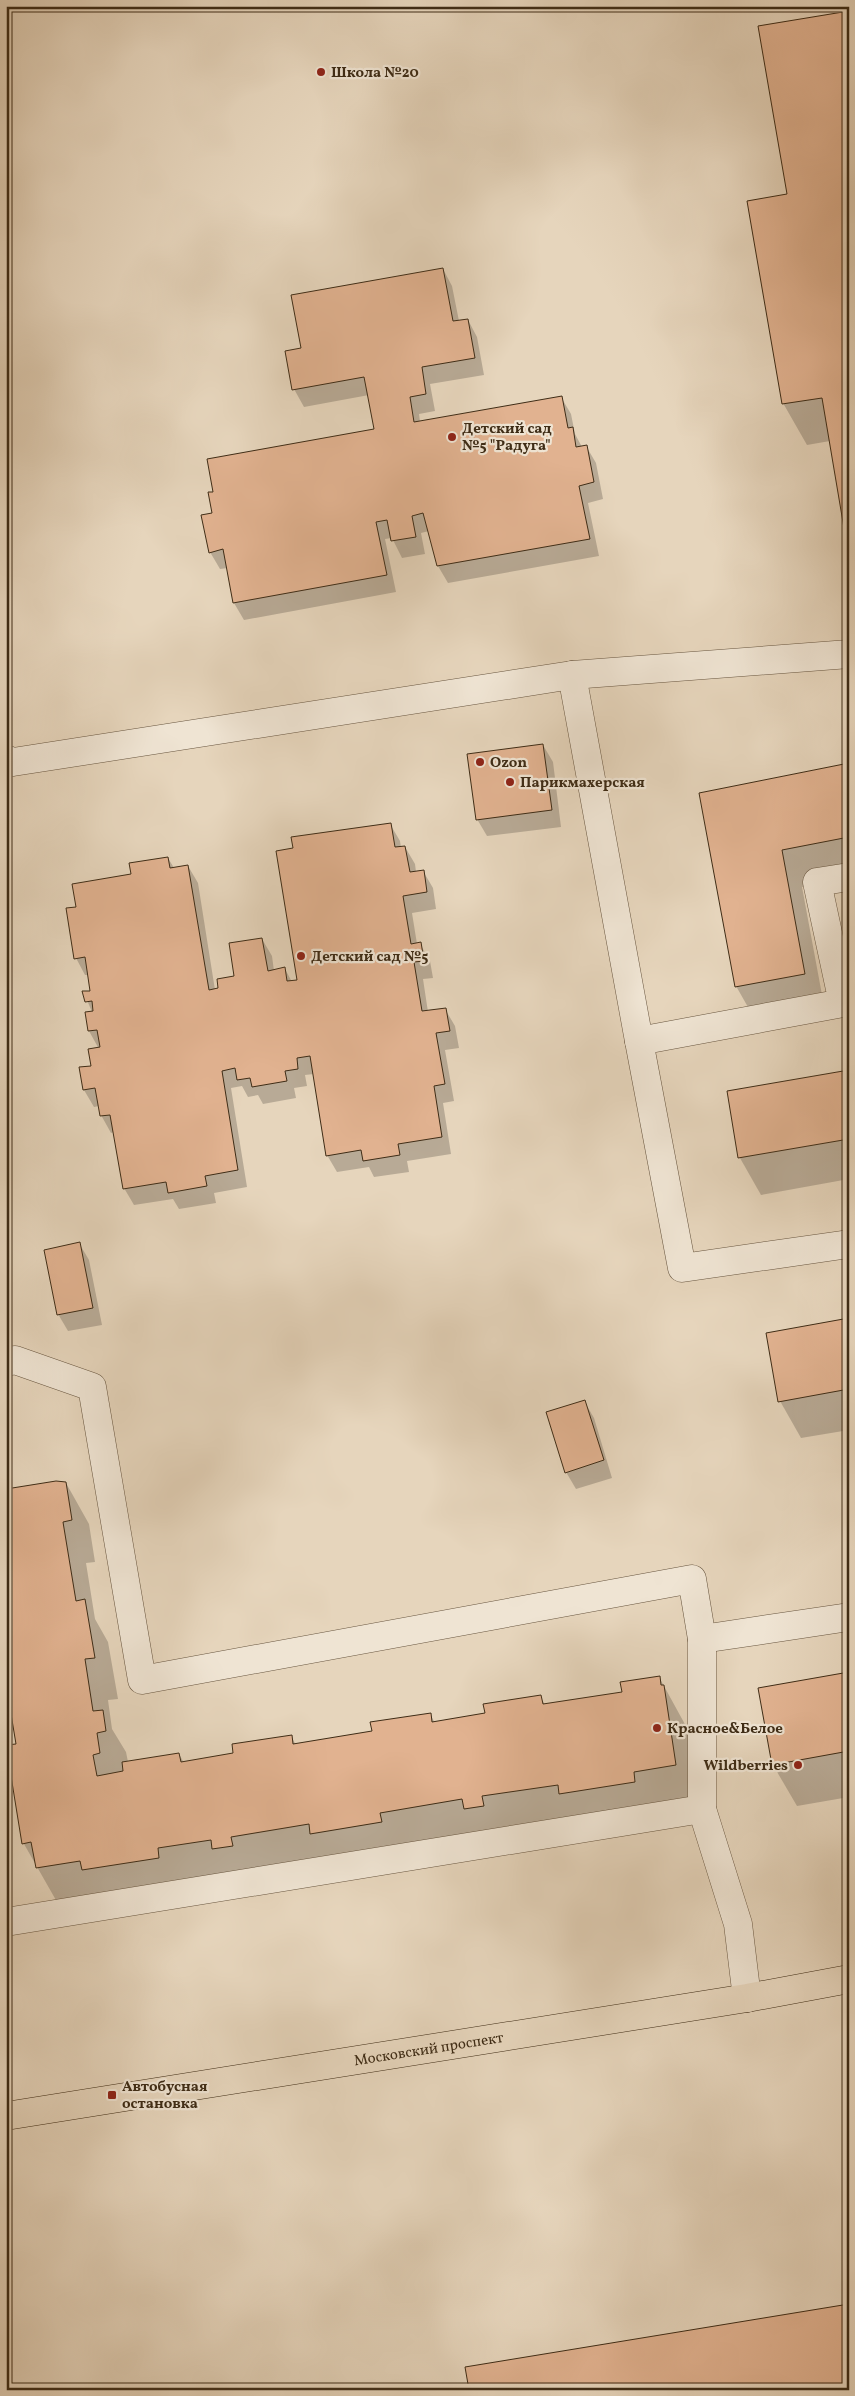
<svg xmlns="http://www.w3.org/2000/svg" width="855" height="2396" viewBox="0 0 855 2396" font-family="Vollkorn,serif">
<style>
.shadow{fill:#0003}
.building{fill:#e1b290;stroke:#3e2c16}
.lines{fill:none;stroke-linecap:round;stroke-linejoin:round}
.minor-casing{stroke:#685640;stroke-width:29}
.major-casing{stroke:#3e2c16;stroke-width:29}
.minor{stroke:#efe4d3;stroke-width:28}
.major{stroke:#e6d5bc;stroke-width:28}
.poi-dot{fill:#8f2418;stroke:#efe4d3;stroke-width:2}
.labels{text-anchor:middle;stroke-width:4.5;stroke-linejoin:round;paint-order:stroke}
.poi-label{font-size:15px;font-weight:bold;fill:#3e2c16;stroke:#efe4d3;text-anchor:start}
.street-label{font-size:15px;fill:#3e2c16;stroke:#efe4d3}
</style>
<rect width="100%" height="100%" fill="#e6d5bc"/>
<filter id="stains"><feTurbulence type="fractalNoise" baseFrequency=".004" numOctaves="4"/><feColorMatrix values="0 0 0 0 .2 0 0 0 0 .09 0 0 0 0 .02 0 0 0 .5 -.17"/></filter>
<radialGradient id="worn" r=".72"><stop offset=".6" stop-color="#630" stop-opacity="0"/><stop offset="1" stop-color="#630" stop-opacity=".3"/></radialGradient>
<g class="shadow">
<path d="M849 12V550L830 441 807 445 783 403 788 195Z"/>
<path d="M443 269 452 286 459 321 468 320 477 337 484 375 430 384 435 411 419 414 420 422 561 397 571 414 575 434 582 447 586 446 596 463 603 499 588 503 599 556 448 583 438 566 429 531 421 533 425 554 402 558 392 538 385 539 396 592 244 620 234 603 228 568 220 569 210 552 214 493 376 430 369 395 304 407 294 389 302 349Z"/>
<path d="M543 745 553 762 561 827 487 836 477 819Z"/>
<path d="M849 764V878L802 887 825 1011 757 1023 736 986 701 794Z"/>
<path d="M390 824 400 841 401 848 405 847 415 864 416 872 423 871 433 888 436 909 412 913 417 944H420L430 961 433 978 423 979 428 1012 445 1009 455 1026 459 1048 445 1050 454 1101 443 1103 451 1154 407 1161 409 1172 374 1177 369 1167 337 1172 327 1155 314 1074 305 1075 307 1086 294 1088 296 1098 263 1104 258 1095 248 1097 242 1086 231 1088 247 1187 214 1193 216 1203 179 1209 173 1199 134 1205 124 1188 114 1132 111 1133 101 1115 99 1106 94 1107 84 1090 80 1068 92 1067 99 1049 89 1031 92 1012 84 993 92 992 89 975H85L76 958 78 908 133 875 168 858 174 868 188 866 198 883 215 990 235 977 262 939 272 956 274 971 285 969 292 982 299 981Z"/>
<path d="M849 1071V1179L761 1195 740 1158Z"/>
<path d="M79 1243 89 1260 102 1325 68 1331 58 1314Z"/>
<path d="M849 1319V1430L801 1438 780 1401Z"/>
<path d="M584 1401 594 1418 612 1478 576 1489 566 1472Z"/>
<path d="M66 1483 89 1524 95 1562 86 1563 95 1619 108 1642 118 1699 108 1700 112 1729 126 1752 128 1762 179 1754 184 1763 235 1754 291 1736 296 1745 373 1732 430 1714 435 1723 486 1714 540 1696 545 1705 623 1693 659 1677 687 1728 699 1806 61 1909 24 1844 8 1746 17 1745 15 1733 6 1717V1689Z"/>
<path d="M849 1673V1797L797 1806 773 1765Z"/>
<path d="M849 2305V2390H470Z"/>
</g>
<g class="building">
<path d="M849 11V192H845L849 213V558L822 398 782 404 747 201 787 194 758 26Z"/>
<path d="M443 268 453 321 468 319 475 358 422 367 426 394 410 397 414 422 562 396 568 428 573 427 576 447 587 445 594 482 579 486 590 539 437 566 423 513 412 516 416 537 391 541 387 520 376 522 387 575 233 603 223 549 209 553 201 515 212 513 208 492H213L207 459 374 429 364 377 292 390 285 351 301 348 291 295Z"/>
<path d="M543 744 552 810 476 820 467 754Z"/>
<path d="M849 763V837L782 850 805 974 735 987 699 793Z"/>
<path d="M391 823 395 847 405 846 410 872 424 870 427 892 403 896 411 944 421 942 424 961 414 962 422 1011 446 1008 450 1031 436 1033 445 1084 434 1086 442 1137 398 1144 400 1155 363 1161 361 1150 326 1156 310 1056 297 1058 298 1069 285 1071 287 1081 252 1087 250 1078 237 1080 235 1068 222 1071 238 1170 205 1176 207 1186 168 1193 166 1182 123 1189 110 1115 100 1116 95 1088 83 1090 79 1067 91 1066 88 1049 100 1047 97 1030 88 1031 85 1012 93 1011 92 1001 85 1002 82 991H90L85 957 74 959 66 908 76 907 72 884 131 874 129 863 168 857 170 868 188 865 209 990 218 988 217 979 234 976 229 943 262 938 268 971 285 967 287 981 297 980 276 851 293 848 291 837Z"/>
<path d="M849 1070V1139L738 1158 727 1091Z"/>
<path d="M80 1242 93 1308 57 1315 44 1250Z"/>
<path d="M849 1318V1389L778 1402 766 1333Z"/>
<path d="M585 1400 604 1460 565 1473 546 1412Z"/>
<path d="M56 1481 66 1482 72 1520 63 1522 76 1601 85 1599 95 1658 85 1659 93 1711 103 1710 106 1731 97 1733 100 1753 93 1755 97 1776 123 1771 122 1762 179 1753 181 1762 233 1753 232 1744 292 1735 293 1744 372 1731 370 1722 431 1713 432 1722 485 1713 483 1704 541 1695 543 1704 622 1692 620 1682 660 1676 661 1685H664L676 1765 634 1772 635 1782 559 1794 558 1785 482 1796 484 1806 464 1809 462 1799 380 1813 382 1822 310 1834 309 1824 231 1837 233 1846 212 1849 211 1840 158 1848 159 1858 82 1870 80 1861 36 1868 31 1842 22 1844 6 1745 16 1744 10 1708 6 1709V1489Z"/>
<path d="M849 1672V1751L772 1765 758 1688Z"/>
<path d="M849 2304V2384L814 2390H469L465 2367Z"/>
</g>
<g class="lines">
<defs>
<g id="minor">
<path d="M572 675 639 1041 843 1003 817 882 849 877"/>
<path d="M6 759 13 762 572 675 849 654"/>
<path d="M639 1041 682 1268 849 1244"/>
<path d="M6 1362 15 1360 92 1387 142 1680 692 1579 702 1639V1809L738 1924 747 1998"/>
<path d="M702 1639 849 1617"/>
<path d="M6 1922 702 1809"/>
</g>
<g id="major">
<path id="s1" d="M6 2116 747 1998 849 1979"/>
</g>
</defs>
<use href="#minor" class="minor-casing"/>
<use href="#major" class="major-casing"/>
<use href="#minor" class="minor"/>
<use href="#major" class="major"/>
</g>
<g class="poi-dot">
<circle cx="321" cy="72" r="5"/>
<circle cx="452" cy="437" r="5"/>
<circle cx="480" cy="762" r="5"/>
<circle cx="510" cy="782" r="5"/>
<circle cx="301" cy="956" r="5"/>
<circle cx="657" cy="1728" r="5"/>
<circle cx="798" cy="1765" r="5"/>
<rect x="107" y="2090" width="10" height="10" rx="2.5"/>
</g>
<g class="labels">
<g class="poi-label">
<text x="331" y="77">Школа №20</text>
<text x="462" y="433">Детский сад<tspan x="462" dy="17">№5 "Радуга"</tspan></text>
<text x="490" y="767">Ozon</text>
<text x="520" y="787">Парикмахерская</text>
<text x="311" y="961">Детский сад №5</text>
<text x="667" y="1733">Красное&amp;Белое</text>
<text x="788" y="1770" text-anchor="end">Wildberries</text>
<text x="122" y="2091">Автобусная<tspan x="122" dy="17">остановка</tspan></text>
</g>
<g class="street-label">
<text dy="5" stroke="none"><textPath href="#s1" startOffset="428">Московский проспект</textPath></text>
</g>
</g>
<rect width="855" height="2396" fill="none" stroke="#e6d5bc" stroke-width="25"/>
<rect x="8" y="8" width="840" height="2381" fill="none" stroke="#3e2c16" stroke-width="2.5"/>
<rect x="12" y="12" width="830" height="2371" fill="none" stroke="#3e2c16"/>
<rect width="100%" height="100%" filter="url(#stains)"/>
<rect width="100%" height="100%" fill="url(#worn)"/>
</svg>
